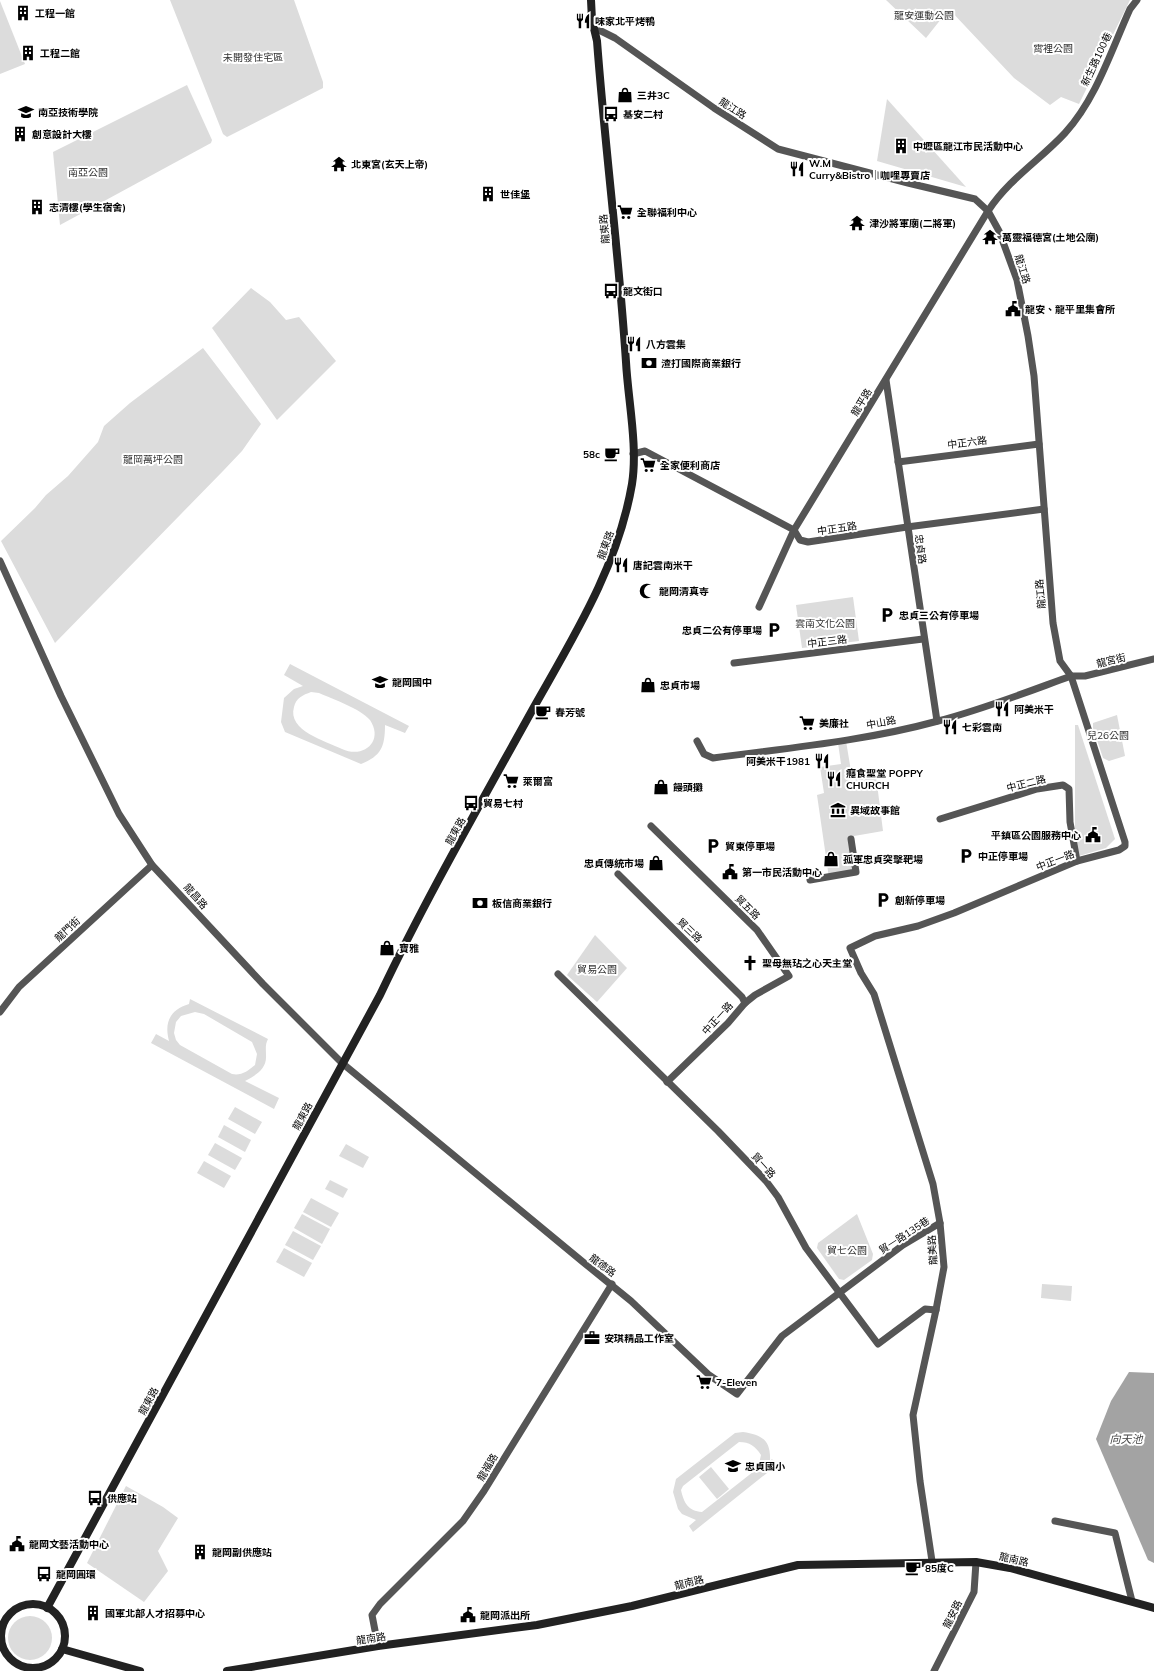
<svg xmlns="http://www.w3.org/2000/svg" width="1154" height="1671" viewBox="0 0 1154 1671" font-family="Mulish,'Noto Sans TC',sans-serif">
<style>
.green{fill:#dcdcdc;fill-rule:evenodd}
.water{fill:#a3a3a3}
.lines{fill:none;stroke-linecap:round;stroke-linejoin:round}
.street{stroke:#555;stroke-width:7}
.secondary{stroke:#222;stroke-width:8}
.labels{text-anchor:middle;stroke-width:4;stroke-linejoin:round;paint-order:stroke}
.poi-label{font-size:10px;font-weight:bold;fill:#000;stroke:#fff;text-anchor:start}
.park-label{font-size:10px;fill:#333;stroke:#fff}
.street-label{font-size:10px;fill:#000;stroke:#fff}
.water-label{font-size:11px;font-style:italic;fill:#444;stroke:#fff}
</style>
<rect width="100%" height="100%" fill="#fff"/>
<g class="green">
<path d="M170 0H294L323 82V88L227 137 223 134Z"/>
<path d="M886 0H1130L1079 104 1061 97 1050 105 1014 78 949 9 926 38Z"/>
<path d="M0 1 25 64 0 74Z"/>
<path d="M187 85 212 140 211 143 60 225 53 152Z"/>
<path d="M887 99 966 187 877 161Z"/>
<path d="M251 288 270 302 286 320 299 317 336 361 277 420 212 328Z"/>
<path d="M203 348 261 424 242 451 223 471 55 643 1 541 35 508 46 495 68 476 98 442 104 426 130 403Z"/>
<path d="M853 597 859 641 802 648 796 605Z"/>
<path d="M290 664 409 726 405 733 385 725C385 747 381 756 361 764L285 732 281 722 284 698 294 689 303 686 284 675ZM311 692 319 693C333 699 361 709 370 720 384 741 364 759 342 749 326 741 287 731 294 707 296 698 303 695 311 692Z"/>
<path d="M1117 715 1125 756 1109 761 1103 758 1093 728V723Z"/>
<path d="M1075 725H1078L1115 839 1106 848 1079 856 1075 850Z"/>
<path d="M846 741 851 771 875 768 883 831 854 836 858 875 829 878 817 795 824 793 820 767 841 764 838 743Z"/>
<path d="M595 935 627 968 597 1002 567 975Z"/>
<path d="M190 999 268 1039C265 1045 266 1048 266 1055 267 1069 256 1075 245 1081L279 1098 274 1109 151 1043 156 1034 169 1041C164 1022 170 1010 189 1004ZM195 1012 204 1014 252 1042 257 1054 255 1065C248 1071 241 1076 232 1074L180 1045 176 1040 174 1033 176 1022 181 1016Z"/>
<path d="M235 1107 262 1122 255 1134 228 1119Z"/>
<path d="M224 1125 251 1140 245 1152 218 1137Z"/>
<path d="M215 1143 242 1158 235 1170 208 1155Z"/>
<path d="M346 1144 369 1157 363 1168 339 1156Z"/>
<path d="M204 1161 231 1176 224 1188 197 1173Z"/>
<path d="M330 1180 348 1189 343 1198 325 1189Z"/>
<path d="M311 1198 339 1213 331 1227 303 1212Z"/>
<path d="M302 1214 330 1229 322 1244 294 1228Z"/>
<path d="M857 1214 873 1254 872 1260 844 1280 839 1279 817 1248 818 1243Z"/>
<path d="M293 1231 321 1246 313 1260 285 1245Z"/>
<path d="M284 1248 312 1263 304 1277 276 1262Z"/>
<path d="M1042 1284 1072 1286 1071 1301 1041 1298Z"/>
<path d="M743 1432C762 1435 771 1440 770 1461L772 1459 777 1465 693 1532 689 1526 696 1520 682 1514 678 1509 673 1492 676 1479 735 1433ZM739 1442C750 1442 755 1446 761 1455L758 1468 702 1512C688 1511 684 1503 681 1490L683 1486Z"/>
<path d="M711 1467 729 1489 717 1499 699 1477Z"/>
<path d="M126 1486 163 1507 178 1518 158 1551 168 1571 144 1602 87 1563Z"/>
<circle cx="30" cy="1638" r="22"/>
</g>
<path class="water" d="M1129 1372 1154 1373V1563L1148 1560 1096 1439 1111 1401Z"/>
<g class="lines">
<g class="street">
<path d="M595 28 615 38 714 108 778 149 908 183 975 199 988 211 999 231 1017 280 1028 336 1034 376 1053 623 1060 661 1071 676 1125 842V846L1119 850 1077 861 954 913 918 926 875 936 850 948 861 973 874 994 933 1184 940 1223 944 1267 936 1310 913 1415 920 1481 932 1561"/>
<path d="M886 380 937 721"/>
<path d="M633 454 645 451 794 530 800 540 808 542 907 527 1044 509"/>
<path d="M898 462 1039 444"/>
<path d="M0 561 61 696 119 814 152 865 263 984 342 1063 583 1262 631 1301 709 1375 737 1394 782 1336 903 1245 940 1223"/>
<path d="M759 607 794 530 988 211C1009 179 1040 160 1065 133 1096 99 1111 51 1130 9L1137 0"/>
<path d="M734 663 923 639"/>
<path d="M697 741 704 754 713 758C788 748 865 741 938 721 984 709 1027 692 1071 676H1085L1154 659"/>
<path d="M940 819 1037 789 1063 785 1069 789 1070 822 1077 861"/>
<path d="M651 826 757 930 789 976 755 995 745 1003 728 1023 667 1082"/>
<path d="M618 874 742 997 745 1003"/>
<path d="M810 880 856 872 851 839"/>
<path d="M558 974 718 1131 766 1181 778 1197 806 1248 878 1344 925 1309 936 1310"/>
<path d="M0 1012 19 987 152 865"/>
<path d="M1055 1521 1115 1533 1132 1601"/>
<path d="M378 1646 372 1615 380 1604 463 1521 484 1491 612 1284"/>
<path d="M934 1671 974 1592 976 1562"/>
</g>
<g class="secondary">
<circle cx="33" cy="1636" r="32"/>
<path d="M47 1608 380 995C426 898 482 801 534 707 574 636 618 566 632 484 638 446 628 400 626 362 619 255 605 148 597 41L592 20 591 0"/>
<path d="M62 1649 140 1671"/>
<path d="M227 1671 378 1646 537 1625 632 1606 798 1565 976 1562 1010 1568 1154 1608"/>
</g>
</g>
<defs>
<symbol id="building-bare" viewBox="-9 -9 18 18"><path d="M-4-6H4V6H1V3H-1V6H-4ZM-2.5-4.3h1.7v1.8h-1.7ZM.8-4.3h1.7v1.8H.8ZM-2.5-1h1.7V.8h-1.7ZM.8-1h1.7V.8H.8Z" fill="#000" stroke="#fff" stroke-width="2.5" paint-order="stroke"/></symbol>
<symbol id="restaurant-bare" viewBox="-9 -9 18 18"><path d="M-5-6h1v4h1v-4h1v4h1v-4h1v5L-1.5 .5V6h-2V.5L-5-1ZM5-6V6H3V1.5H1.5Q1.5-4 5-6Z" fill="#000" stroke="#fff" stroke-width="2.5" paint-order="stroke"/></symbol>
<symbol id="shop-bare" viewBox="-9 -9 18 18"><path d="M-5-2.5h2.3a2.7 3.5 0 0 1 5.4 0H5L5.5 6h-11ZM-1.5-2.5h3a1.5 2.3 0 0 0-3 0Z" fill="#000" stroke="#fff" stroke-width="2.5" paint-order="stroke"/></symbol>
<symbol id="university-bare" viewBox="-9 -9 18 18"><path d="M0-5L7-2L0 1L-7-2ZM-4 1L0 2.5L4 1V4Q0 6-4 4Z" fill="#000" stroke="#fff" stroke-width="2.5" paint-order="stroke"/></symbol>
<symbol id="bus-bare" viewBox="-9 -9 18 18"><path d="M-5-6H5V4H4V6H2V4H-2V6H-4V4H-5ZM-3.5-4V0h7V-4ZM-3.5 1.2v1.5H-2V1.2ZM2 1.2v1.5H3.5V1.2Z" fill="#000" stroke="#fff" stroke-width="2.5" paint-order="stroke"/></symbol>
<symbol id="temple-bare" viewBox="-9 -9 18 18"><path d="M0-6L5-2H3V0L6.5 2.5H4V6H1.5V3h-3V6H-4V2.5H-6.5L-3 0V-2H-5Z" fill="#000" stroke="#fff" stroke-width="2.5" paint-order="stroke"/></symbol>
<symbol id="supermarket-bare" viewBox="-9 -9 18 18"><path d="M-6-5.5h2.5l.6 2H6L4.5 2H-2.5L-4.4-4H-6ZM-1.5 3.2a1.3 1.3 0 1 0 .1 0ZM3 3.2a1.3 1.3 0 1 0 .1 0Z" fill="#000" stroke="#fff" stroke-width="2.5" paint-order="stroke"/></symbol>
<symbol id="civic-bare" viewBox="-9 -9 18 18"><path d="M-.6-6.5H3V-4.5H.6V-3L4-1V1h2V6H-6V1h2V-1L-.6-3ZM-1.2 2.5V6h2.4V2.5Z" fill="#000" stroke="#fff" stroke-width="2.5" paint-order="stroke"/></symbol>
<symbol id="bank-bare" viewBox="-9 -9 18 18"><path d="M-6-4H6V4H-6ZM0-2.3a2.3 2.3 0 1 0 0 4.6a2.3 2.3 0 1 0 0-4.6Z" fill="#000" stroke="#fff" stroke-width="2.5" paint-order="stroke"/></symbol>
<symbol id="cafe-bare" viewBox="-9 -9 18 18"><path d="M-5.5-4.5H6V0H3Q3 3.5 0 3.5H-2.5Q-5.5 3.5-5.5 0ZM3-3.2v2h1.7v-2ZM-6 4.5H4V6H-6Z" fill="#000" stroke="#fff" stroke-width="2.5" paint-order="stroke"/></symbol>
<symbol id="mosque-bare" viewBox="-9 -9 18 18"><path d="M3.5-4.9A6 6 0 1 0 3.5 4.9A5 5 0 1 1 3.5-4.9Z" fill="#000" stroke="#fff" stroke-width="2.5" paint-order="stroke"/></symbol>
<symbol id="parking-bare" viewBox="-9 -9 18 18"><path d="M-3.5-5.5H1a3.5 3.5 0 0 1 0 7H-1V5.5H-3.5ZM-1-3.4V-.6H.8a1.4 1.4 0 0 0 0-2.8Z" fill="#000" stroke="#fff" stroke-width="2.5" paint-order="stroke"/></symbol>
<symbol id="school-bare" viewBox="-9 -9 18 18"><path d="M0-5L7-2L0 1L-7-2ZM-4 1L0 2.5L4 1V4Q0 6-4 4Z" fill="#000" stroke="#fff" stroke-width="2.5" paint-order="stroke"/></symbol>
<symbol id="museum-bare" viewBox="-9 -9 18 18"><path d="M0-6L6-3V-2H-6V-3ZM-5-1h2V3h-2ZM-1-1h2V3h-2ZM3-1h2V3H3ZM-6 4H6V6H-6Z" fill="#000" stroke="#fff" stroke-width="2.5" paint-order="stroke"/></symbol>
<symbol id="church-bare" viewBox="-9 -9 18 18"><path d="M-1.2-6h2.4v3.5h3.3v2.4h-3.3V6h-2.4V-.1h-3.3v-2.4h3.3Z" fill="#000" stroke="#fff" stroke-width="2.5" paint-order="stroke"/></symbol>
<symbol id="office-bare" viewBox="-9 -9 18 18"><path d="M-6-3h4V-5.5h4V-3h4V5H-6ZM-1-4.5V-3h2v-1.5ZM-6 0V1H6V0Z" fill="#000" stroke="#fff" stroke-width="2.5" paint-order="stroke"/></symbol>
</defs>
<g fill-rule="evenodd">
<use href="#building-bare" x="12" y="2" width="22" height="22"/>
<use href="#restaurant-bare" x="572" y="10" width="22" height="22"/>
<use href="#building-bare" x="17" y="42" width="22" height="22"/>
<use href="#shop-bare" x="614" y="84" width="22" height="22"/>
<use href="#university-bare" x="15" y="101" width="22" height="22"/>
<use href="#bus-bare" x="600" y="103" width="22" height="22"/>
<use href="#building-bare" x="9" y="123" width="22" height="22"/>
<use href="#building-bare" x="890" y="135" width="22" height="22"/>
<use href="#temple-bare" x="328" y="153" width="22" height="22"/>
<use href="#restaurant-bare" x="786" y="158" width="22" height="22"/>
<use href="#building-bare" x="477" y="183" width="22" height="22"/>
<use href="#building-bare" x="26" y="196" width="22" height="22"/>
<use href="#supermarket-bare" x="614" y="201" width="22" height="22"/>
<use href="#temple-bare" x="846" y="212" width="22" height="22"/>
<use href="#temple-bare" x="979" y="226" width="22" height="22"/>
<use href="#bus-bare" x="600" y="280" width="22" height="22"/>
<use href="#civic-bare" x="1002" y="298" width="22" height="22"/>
<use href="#restaurant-bare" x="623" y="333" width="22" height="22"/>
<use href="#bank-bare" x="638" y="352" width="22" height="22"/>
<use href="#cafe-bare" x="601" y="443" width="22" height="22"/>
<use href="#supermarket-bare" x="637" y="454" width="22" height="22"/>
<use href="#restaurant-bare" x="610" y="554" width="22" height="22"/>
<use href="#mosque-bare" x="636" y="580" width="22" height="22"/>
<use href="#parking-bare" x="876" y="604" width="22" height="22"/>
<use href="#parking-bare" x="763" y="619" width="22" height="22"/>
<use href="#school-bare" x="369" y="671" width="22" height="22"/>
<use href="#shop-bare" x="637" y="674" width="22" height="22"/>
<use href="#restaurant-bare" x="991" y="698" width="22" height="22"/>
<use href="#cafe-bare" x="532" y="701" width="22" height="22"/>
<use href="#supermarket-bare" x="796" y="712" width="22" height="22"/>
<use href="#restaurant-bare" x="939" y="716" width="22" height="22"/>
<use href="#restaurant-bare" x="811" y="750" width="22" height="22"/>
<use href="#restaurant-bare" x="823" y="768" width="22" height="22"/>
<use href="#supermarket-bare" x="500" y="770" width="22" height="22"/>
<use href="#shop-bare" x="650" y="776" width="22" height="22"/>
<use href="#bus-bare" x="460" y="792" width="22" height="22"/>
<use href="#museum-bare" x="827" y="799" width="22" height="22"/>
<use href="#civic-bare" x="1082" y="824" width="22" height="22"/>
<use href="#parking-bare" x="702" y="835" width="22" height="22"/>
<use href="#parking-bare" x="955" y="845" width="22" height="22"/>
<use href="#shop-bare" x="820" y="848" width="22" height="22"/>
<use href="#shop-bare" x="645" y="852" width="22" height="22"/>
<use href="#civic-bare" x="719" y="861" width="22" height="22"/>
<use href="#parking-bare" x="872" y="889" width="22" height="22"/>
<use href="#bank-bare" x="469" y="892" width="22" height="22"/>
<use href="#shop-bare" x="376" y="937" width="22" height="22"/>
<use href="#church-bare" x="739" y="952" width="22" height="22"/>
<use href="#office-bare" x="581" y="1327" width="22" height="22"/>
<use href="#supermarket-bare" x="693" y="1371" width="22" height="22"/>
<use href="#school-bare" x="722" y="1455" width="22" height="22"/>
<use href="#bus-bare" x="84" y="1487" width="22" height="22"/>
<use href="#civic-bare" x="6" y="1533" width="22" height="22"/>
<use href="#building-bare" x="189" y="1541" width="22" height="22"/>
<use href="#cafe-bare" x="902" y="1557" width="22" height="22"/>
<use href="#bus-bare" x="33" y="1563" width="22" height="22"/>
<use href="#building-bare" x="82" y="1602" width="22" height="22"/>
<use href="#civic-bare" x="457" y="1604" width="22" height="22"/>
</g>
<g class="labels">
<g class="poi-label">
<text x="35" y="17">工程一館</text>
<text x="595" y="25">味家北平烤鴨</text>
<text x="40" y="57">工程二館</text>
<text x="637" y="99">三井3C</text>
<text x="38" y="116">南亞技術學院</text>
<text x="623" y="118">基安二村</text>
<text x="32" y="138">創意設計大樓</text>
<text x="913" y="150">中壢區龍江市民活動中心</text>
<text x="809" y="167">W.M<tspan x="809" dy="12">Curry&amp;Bistro｜咖哩專賣店</tspan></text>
<text x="351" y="168">北東宮(玄天上帝)</text>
<text x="500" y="198">世佳堡</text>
<text x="49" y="211">志清樓(學生宿舍)</text>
<text x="637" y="216">全聯福利中心</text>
<text x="869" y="227">津沙將軍廟(二將軍)</text>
<text x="1002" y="241">萬靈福德宮(土地公廟)</text>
<text x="623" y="295">龍文街口</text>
<text x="1025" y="313">龍安、龍平里集會所</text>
<text x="646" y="348">八方雲集</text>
<text x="661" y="367">渣打國際商業銀行</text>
<text x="600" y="458" text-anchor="end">58c</text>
<text x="660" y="469">全家便利商店</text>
<text x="633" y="569">唐記雲南米干</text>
<text x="659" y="595">龍岡清真寺</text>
<text x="899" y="619">忠貞三公有停車場</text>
<text x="762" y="634" text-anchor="end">忠貞二公有停車場</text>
<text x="392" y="686">龍岡國中</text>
<text x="660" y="689">忠貞市場</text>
<text x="1014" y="713">阿美米干</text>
<text x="555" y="716">春芳號</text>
<text x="819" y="727">美廉社</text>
<text x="962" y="731">七彩雲南</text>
<text x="810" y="765" text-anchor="end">阿美米干1981</text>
<text x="846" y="777">癮食聖堂 POPPY<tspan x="846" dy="12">CHURCH</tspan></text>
<text x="523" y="785">萊爾富</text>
<text x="673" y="791">饅頭攤</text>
<text x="483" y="807">貿易七村</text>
<text x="850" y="814">異域故事館</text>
<text x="1081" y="839" text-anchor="end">平鎮區公園服務中心</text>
<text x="725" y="850">貿東停車場</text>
<text x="978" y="860">中正停車場</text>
<text x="843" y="863">孤軍忠貞突擊靶場</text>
<text x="644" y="867" text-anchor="end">忠貞傳統市場</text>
<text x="742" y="876">第一市民活動中心</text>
<text x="895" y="904">創新停車場</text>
<text x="492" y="907">板信商業銀行</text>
<text x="399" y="952">寶雅</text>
<text x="762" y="967">聖母無玷之心天主堂</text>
<text x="604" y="1342">安琪精品工作室</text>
<text x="716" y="1386">7-Eleven</text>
<text x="745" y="1470">忠貞國小</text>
<text x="107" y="1502">供應站</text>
<text x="29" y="1548">龍岡文藝活動中心</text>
<text x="212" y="1556">龍岡副供應站</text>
<text x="925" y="1572">85度C</text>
<text x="56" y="1578">龍岡圓環</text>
<text x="105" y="1617">國軍北部人才招募中心</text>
<text x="480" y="1619">龍岡派出所</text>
</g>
<g class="park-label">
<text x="924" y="19">龍安運動公園</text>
<text x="1053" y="52">霄裡公園</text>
<text x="253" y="61">未開發住宅區</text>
<text x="88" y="176">南亞公園</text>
<text x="153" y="463">龍岡萬坪公園</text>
<text x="825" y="627">雲南文化公園</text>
<text x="1108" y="739">兒26公園</text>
<text x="597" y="973">貿易公園</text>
<text x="847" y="1254">貿七公園</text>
</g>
<g class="street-label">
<text transform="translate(1096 59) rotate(-65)" y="4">新生路100巷</text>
<text transform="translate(733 108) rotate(33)" y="4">龍江路</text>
<text transform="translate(604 229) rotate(-95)" y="4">龍東路</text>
<text transform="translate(1023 269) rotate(73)" y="4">龍江路</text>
<text transform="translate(861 402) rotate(-59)" y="4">龍平路</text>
<text transform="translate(967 442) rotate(-7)" y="4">中正六路</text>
<text transform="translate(837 528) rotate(-9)" y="4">中正五路</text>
<text transform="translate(605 545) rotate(-70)" y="4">龍東路</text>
<text transform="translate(921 549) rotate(82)" y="4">忠貞路</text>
<text transform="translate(1040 594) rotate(-95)" y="4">龍江路</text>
<text transform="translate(827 641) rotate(-7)" y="4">中正三路</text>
<text transform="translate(1111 660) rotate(-14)" y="4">龍宮街</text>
<text transform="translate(881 722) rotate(-11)" y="4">中山路</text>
<text transform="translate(1026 783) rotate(-14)" y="4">中正二路</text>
<text transform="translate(455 831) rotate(-61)" y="4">龍東路</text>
<text transform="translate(1055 860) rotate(-21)" y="4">中正一路</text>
<text transform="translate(196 896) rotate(48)" y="4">龍昌路</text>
<text transform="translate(748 907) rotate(45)" y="4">貿五路</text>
<text transform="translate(67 929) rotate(-43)" y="4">龍門街</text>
<text transform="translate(690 930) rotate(44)" y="4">貿三路</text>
<text transform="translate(717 1018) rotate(-48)" y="4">中正一路</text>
<text transform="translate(302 1116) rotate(-62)" y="4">龍東路</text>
<text transform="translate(764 1165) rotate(48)" y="4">貿一路</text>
<text transform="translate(904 1235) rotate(-33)" y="4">貿一路135巷</text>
<text transform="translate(932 1250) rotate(-94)" y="4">龍美路</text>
<text transform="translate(603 1265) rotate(37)" y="4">龍德路</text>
<text transform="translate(148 1401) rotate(-62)" y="4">龍東路</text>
<text transform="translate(487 1467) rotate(-59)" y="4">龍福路</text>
<text transform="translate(1014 1559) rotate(13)" y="4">龍南路</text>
<text transform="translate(689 1582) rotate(-14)" y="4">龍南路</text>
<text transform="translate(952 1614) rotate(-64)" y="4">龍安路</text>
<text transform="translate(371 1638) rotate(-9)" y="4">龍南路</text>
</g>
<g class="water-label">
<text x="1126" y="1443">向天池</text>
</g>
</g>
</svg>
